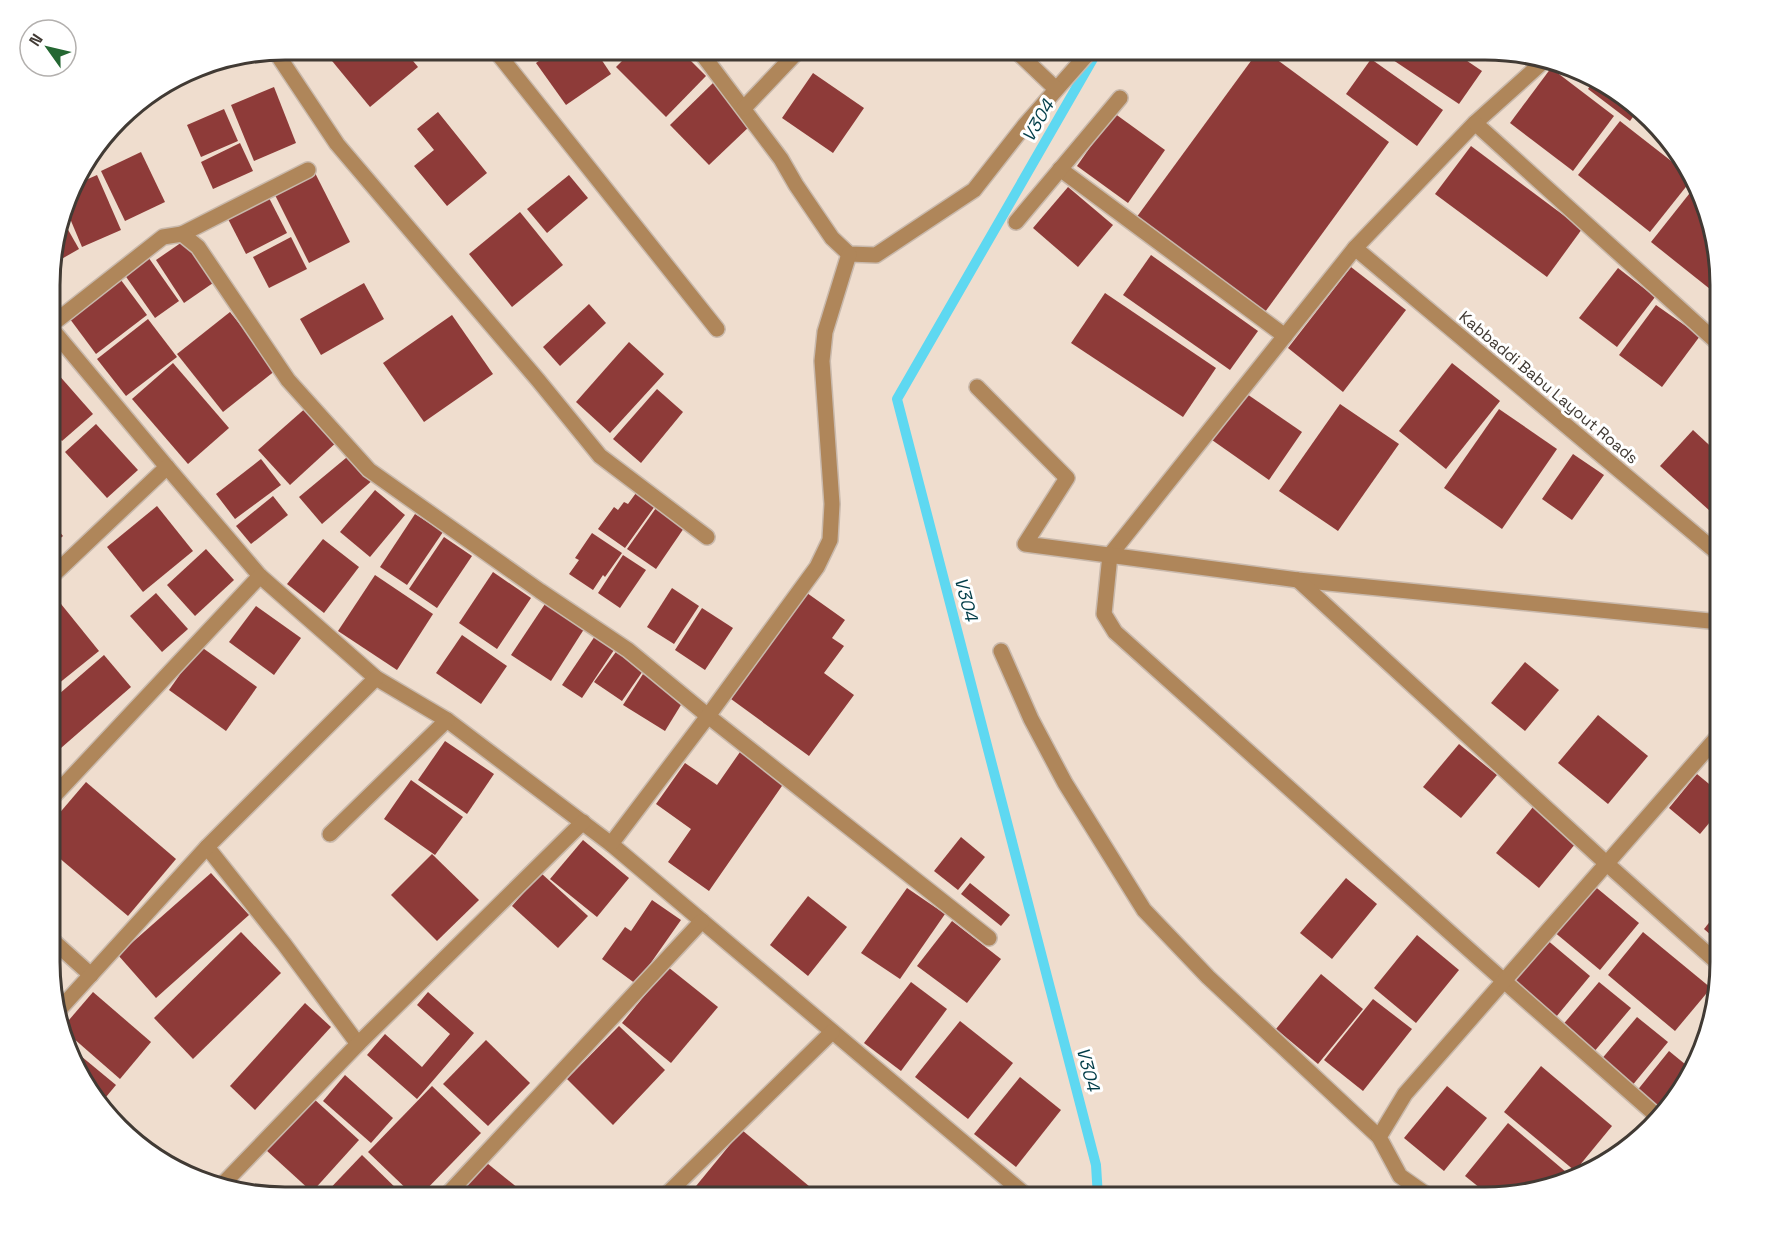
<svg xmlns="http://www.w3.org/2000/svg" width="1770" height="1247" viewBox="0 0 1770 1247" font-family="'Space Grotesk',sans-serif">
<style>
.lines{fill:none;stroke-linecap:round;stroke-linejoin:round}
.stream{stroke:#5ed8f1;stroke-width:10}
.building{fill:#8e3b39}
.minor-casing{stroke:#c9b9ac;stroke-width:18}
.minor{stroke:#af865a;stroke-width:15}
.labels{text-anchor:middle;stroke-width:6;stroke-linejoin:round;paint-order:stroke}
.street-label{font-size:16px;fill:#413a34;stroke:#fff}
.water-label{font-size:18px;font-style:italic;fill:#023d48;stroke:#fff}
.rim{fill:none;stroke:#413a34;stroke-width:3}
</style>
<rect width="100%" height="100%" fill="#efddce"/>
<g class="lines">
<path class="stream" d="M1098 50 897 399 1096 1165 1098 1197"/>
</g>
<g class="building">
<path d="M323 50H404L418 67 370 107Z"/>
<path d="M554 50H595L611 74 566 105 536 63Z"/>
<path d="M633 50H680L706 76 666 117 616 67Z"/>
<path d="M1259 50H1264L1389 142 1265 312 1136 218Z"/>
<path d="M1395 50H1451L1482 71 1459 104 1390 58Z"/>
<path d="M1371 59 1443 110 1417 146 1346 94Z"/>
<path d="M1551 68 1614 116 1573 171 1510 123Z"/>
<path d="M813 73 864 108 833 153 782 118Z"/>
<path d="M1594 80 1628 98 1638 110 1630 121 1588 89Z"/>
<path d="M713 83 752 124 709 165 670 125Z"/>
<path d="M274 87 296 143 254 161 231 105Z"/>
<path d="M224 109 238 141 201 157 187 125Z"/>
<path d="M438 112 487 173 447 206 414 166 434 150 417 129Z"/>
<path d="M1114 113 1165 150 1128 203 1077 166Z"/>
<path d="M1620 121 1693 178 1650 232 1578 175Z"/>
<path d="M240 143 253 171 213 189 201 162Z"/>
<path d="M1471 146 1582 229 1547 277 1435 194Z"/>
<path d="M141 152 165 202 125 221 101 171Z"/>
<path d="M313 169 350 242 309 263 272 189Z"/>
<path d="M97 175 121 230 82 247 66 209 72 186Z"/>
<path d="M569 175 588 198 547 233 527 209Z"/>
<path d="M1697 184 1720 270V297L1651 242Z"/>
<path d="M1068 187 1113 225 1078 267 1033 228Z"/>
<path d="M267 194 287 233 246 254 226 215Z"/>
<path d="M520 212 563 265 512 307 469 254Z"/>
<path d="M62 219 79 249 51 265V255Z"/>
<path d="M291 237 307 269 269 288 253 257Z"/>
<path d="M185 240 213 283 184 303 156 260Z"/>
<path d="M146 254 179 301 155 318 122 271Z"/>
<path d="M1151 255 1258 331 1230 370 1123 295Z"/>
<path d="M1351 267 1406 310 1343 392 1288 348Z"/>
<path d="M1618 268 1655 297 1617 347 1579 318Z"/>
<path d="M118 276 147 315 96 354 67 315Z"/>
<path d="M364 283 384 319 321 355 300 319Z"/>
<path d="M1105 293 1216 368 1183 417 1071 343Z"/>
<path d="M589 304 606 323 560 366 543 347Z"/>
<path d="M1656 305 1700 336 1662 387 1619 355Z"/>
<path d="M230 312 276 370 223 412 177 354Z"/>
<path d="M452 315 493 374 424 422 383 363Z"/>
<path d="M148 319 177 357 126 396 97 359Z"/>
<path d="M629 342 664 374 610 433 576 402Z"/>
<path d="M173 363 229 428 188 464 132 399Z"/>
<path d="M1452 363 1500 401 1446 469 1399 431Z"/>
<path d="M57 373 93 414 62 441 51 430V378Z"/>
<path d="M657 389 683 412 641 463 613 439Z"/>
<path d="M1244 392 1302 432 1269 480 1212 440Z"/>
<path d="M1340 404 1399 444 1338 531 1279 491Z"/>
<path d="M308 406 339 440 290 485 258 450Z"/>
<path d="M1499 409 1557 449 1502 529 1444 488Z"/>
<path d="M96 424 138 470 107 498 65 452Z"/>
<path d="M1693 430 1720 455V520L1660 466Z"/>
<path d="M352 453 374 479 322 524 299 497Z"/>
<path d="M1573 454 1604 475 1572 520 1542 499Z"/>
<path d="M261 459 281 485 235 519 216 494Z"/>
<path d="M375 490 405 515 370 557 340 532Z"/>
<path d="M636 493 655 506 625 548 598 529 614 507 618 510 624 502 628 504Z"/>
<path d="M273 496 288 515 251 544 236 526Z"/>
<path d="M157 506 193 551 143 592 107 547Z"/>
<path d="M656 508 684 528 656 569 627 549Z"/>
<path d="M415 514 443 532 407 585 380 567Z"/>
<path d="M51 522 63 536 51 546Z"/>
<path d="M592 533 622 553 605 577 603 575 593 590 569 574 579 560 575 558Z"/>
<path d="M444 537 472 556 437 608 409 589Z"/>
<path d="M323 539 359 567 324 613 287 584Z"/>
<path d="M206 549 234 580 195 616 167 585Z"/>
<path d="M623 555 646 570 620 608 598 593Z"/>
<path d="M493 572 531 598 497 649 459 623Z"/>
<path d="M375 575 433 614 397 670 338 631Z"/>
<path d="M672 588 699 606 674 644 647 627Z"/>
<path d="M156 593 188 629 162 652 130 616Z"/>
<path d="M807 593 845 620 832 638 844 646 824 673 854 695 809 756 731 699Z"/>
<path d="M57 599 99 651 58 684 51 676V604Z"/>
<path d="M547 601 586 626 551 681 511 655Z"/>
<path d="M256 606 301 638 274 675 229 642Z"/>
<path d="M702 608 733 628 705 670 675 650Z"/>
<path d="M462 635 507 666 481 704 436 673Z"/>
<path d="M595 636 614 650 582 698 562 685Z"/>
<path d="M200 646 257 687 226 731 169 690Z"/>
<path d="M618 649 645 668 622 701 594 682Z"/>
<path d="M104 655 131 687 61 748 51 737V701Z"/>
<path d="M1525 662 1559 690 1525 731 1491 703Z"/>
<path d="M643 674 684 700 665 731 623 705Z"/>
<path d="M1598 715 1648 756 1608 804 1558 763Z"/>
<path d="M445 741 494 774 467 814 418 780Z"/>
<path d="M1459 744 1497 775 1461 818 1423 787Z"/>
<path d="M740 752 784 783 709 891 668 862 691 829 656 804 685 763 717 785Z"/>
<path d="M1697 774 1720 793V810L1700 834 1669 808Z"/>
<path d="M411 780 463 817 435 855 384 819Z"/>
<path d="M86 782 176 859 128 916 51 851V823Z"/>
<path d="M1533 807 1576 843 1539 888 1496 853Z"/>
<path d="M1720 828V850L1709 841Z"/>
<path d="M961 837 985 857 958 890 934 871Z"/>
<path d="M583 840 629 878 597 917 550 879Z"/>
<path d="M432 854 479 900 437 941 391 895Z"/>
<path d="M211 873 249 915 156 998 118 955Z"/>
<path d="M541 873 588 916 558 948 512 906Z"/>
<path d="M1346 878 1377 904 1332 959 1300 933Z"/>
<path d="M970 883 1010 915 1001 926 961 894Z"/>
<path d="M1592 884 1639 923 1600 970 1553 931Z"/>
<path d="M907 888 945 914 900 979 861 953Z"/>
<path d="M808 896 847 927 808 976 770 945Z"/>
<path d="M652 900 681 920 636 984 602 959 625 927 631 931Z"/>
<path d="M1720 909V943L1704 929Z"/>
<path d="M952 921 1001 959 967 1003 917 966Z"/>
<path d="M241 932 281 973 193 1059 154 1018Z"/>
<path d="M1643 932 1711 988 1675 1031 1608 975Z"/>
<path d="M1417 935 1459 970 1416 1023 1374 988Z"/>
<path d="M1546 939 1590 976 1556 1017 1511 981Z"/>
<path d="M668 967 718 1007 671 1063 622 1023Z"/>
<path d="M1321 974 1363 1009 1318 1064 1276 1029Z"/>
<path d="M911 982 947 1009 901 1071 864 1043Z"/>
<path d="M1599 982 1631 1008 1593 1053 1561 1027Z"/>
<path d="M93 992 151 1042 120 1079 65 1031 63 1027Z"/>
<path d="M428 992 474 1033 417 1099 367 1055 385 1034 422 1067 450 1034 417 1005Z"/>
<path d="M1373 999 1412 1029 1363 1091 1324 1060Z"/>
<path d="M305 1003 331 1027 255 1110 230 1086Z"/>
<path d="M1637 1017 1668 1042 1631 1087 1600 1061Z"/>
<path d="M960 1021 1013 1063 968 1119 915 1077Z"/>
<path d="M619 1026 665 1070 613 1125 567 1079Z"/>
<path d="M486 1040 530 1083 488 1126 443 1084Z"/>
<path d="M70 1047 116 1085 101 1103 81 1080Z"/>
<path d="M1669 1051 1691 1069 1672 1105 1662 1113 1636 1092Z"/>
<path d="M1541 1066 1612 1126 1575 1171 1504 1112Z"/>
<path d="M345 1075 393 1118 371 1143 323 1101Z"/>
<path d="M1020 1077 1061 1110 1016 1167 974 1134Z"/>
<path d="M432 1086 481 1133 419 1197H415L368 1152Z"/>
<path d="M1447 1086 1487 1118 1444 1171 1404 1138Z"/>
<path d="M314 1099 359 1140 312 1192 266 1150Z"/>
<path d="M1508 1123 1566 1172 1560 1180 1490 1196 1465 1176Z"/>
<path d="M742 1130 822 1197H687Z"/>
<path d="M362 1155 405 1197H322Z"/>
<path d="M482 1159 524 1193 521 1197H471L459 1188Z"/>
</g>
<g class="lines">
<defs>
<g id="minor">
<path d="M495 50 717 329"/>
<path d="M699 50 781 159 796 185 832 238 849 254 876 255 974 190 1025 125 1091 50"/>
<path d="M1015 50 1056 89"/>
<path d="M275 51 337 144 538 380 600 456 707 537"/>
<path d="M1546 59 1475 123 1355 248 1110 555 1104 614 1115 632 1504 981 1658 1117"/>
<path d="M744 108 799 50"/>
<path d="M1475 123 1720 345"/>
<path d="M1060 169 1285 336"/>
<path d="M1016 222 1120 98"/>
<path d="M182 234 308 170"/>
<path d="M1355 248 1720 555"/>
<path d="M51 325 163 237 182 234 198 247 288 380 369 470 540 591 628 650 708 716 989 938"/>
<path d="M51 328 167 467 260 576 376 678 447 720 611 844 1028 1197"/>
<path d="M977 387 1067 478 1025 544 1298 580 1720 622"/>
<path d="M51 577 167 467"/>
<path d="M1298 580 1606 863 1720 965"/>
<path d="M1001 651 1031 719 1065 783 1144 910 1208 977 1379 1137"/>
<path d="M51 799 260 576"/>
<path d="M330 834 447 720"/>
<path d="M611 844 708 716 817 567 830 540 832 504 822 361 825 332 849 254"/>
<path d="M207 847 284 944 358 1044"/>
<path d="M51 939 91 975"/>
<path d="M58 1011 207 847 376 678"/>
<path d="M220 1187 358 1044 583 822"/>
<path d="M445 1197 702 921"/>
<path d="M664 1197 832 1032"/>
<path d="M1430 1197 1400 1176 1379 1137 1405 1094 1720 734"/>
</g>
</defs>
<use href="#minor" class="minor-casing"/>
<use href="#minor" class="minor"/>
</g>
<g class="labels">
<g class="street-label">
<text transform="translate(1549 387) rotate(40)" y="6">Kabbaddi Babu Layout Roads</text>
</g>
<g class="water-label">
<text transform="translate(1038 121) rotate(-60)" y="6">V304</text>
<text transform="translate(966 599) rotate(75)" y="6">V304</text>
<text transform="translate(1088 1069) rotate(75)" y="6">V304</text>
</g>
</g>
<path d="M0 0H1770V1247H0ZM285 60H1485A225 225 0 0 1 1710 285V962A225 225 0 0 1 1485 1187H285A225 225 0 0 1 60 962V285A225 225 0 0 1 285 60Z" fill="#fff" fill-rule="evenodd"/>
<path class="rim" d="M285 60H1485A225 225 0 0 1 1710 285V962A225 225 0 0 1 1485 1187H285A225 225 0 0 1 60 962V285A225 225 0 0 1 285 60Z"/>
<g transform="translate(48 48) rotate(304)"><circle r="28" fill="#ffffff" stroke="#b3b0ae" stroke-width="1.5"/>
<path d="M0-4.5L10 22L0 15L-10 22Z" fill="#246732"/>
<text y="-9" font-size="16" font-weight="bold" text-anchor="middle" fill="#413a34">N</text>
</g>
</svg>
